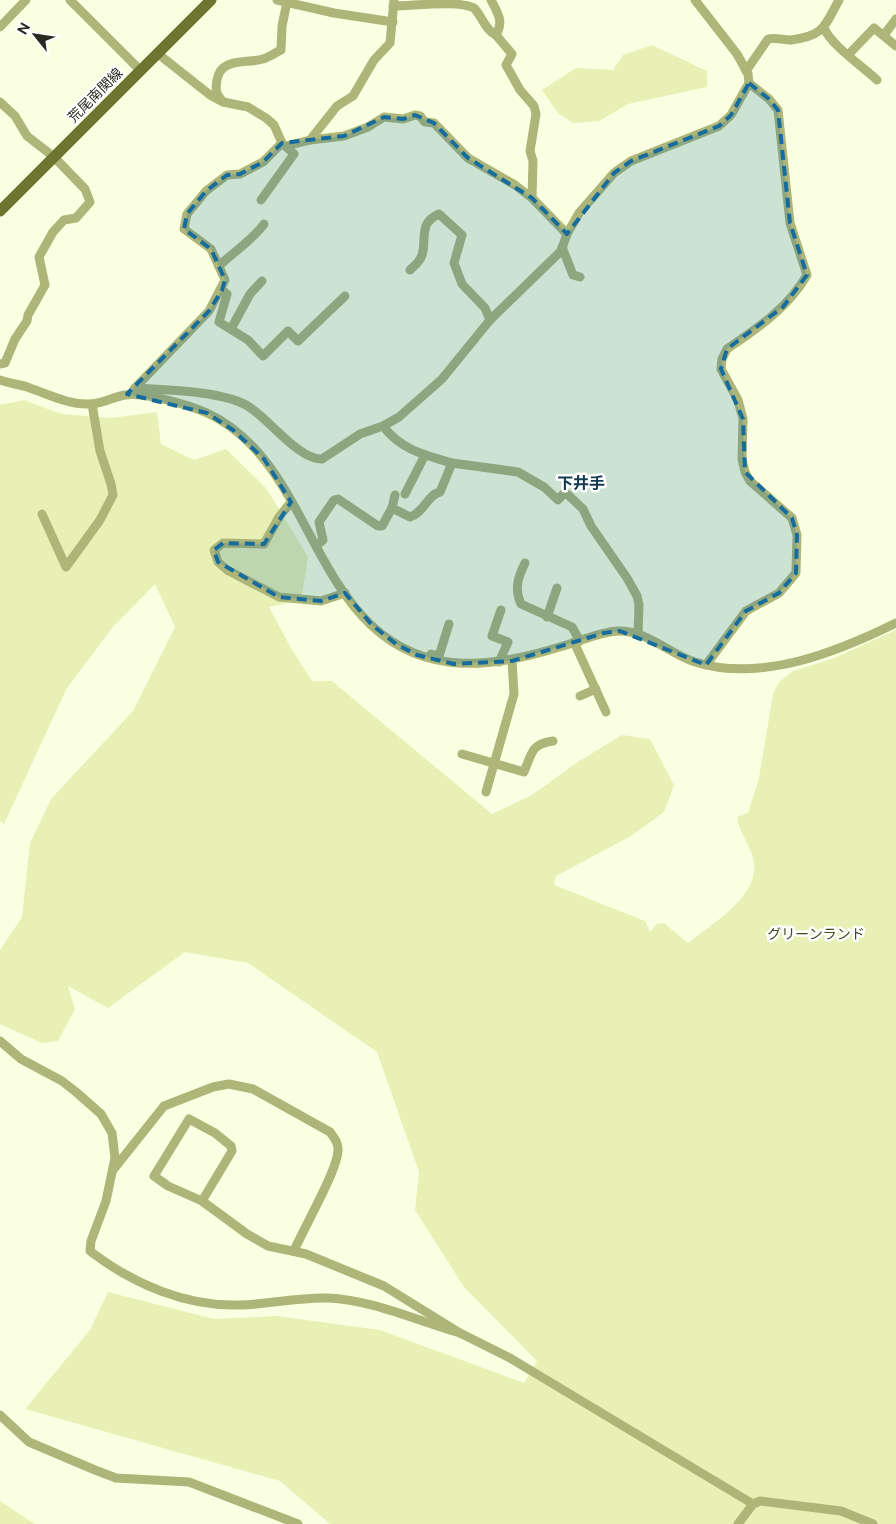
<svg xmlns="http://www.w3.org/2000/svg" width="896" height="1524" viewBox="0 0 896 1524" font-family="'Public Sans','Noto Sans JP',sans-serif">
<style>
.green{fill:#e8f0b6}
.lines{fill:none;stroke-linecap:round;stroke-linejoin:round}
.minor{stroke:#adb578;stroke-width:9}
.major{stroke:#6e7530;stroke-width:11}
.marked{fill:#166d9d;fill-opacity:0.2;stroke:#166d9d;stroke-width:4;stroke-dasharray:10 6;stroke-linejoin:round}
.labels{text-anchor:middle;stroke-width:5;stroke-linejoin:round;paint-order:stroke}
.street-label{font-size:14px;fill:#282a1f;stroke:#fff}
.park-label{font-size:14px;fill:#42471e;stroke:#fff}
.quarter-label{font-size:16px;font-weight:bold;fill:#143a52;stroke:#fff}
</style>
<rect width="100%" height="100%" fill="#faffe1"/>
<g class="green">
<path d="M652 45 707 71V87L628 104 599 121 573 123 558 113 542 90 576 68 613 70 623 55Z"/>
<path d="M24 400 61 414 111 418 157 412 161 444 194 460 226 449 266 488 308 557 301 600 269 607 291 648 312 681H332L492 814 532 795 576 763 622 735 650 739 674 785 664 812 631 836 556 876 554 885 645 921 650 932 657 924 664 923 688 943C711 924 758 898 754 863 752 847 739 833 737 817L748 813 759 778 773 694 779 682 793 671 834 658 896 630V1524H330L280 1481 25 1409 90 1330 108 1292 214 1319 277 1316 380 1330 524 1383 537 1361 464 1287 415 1210 419 1172 377 1052 248 963 185 952 108 1008 68 986 75 1009 58 1041 42 1043 0 1024V950L22 917 30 843 51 799 133 711 175 627 155 584 113 627 67 688 4 824 0 821V405Z"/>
<path d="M0 1501 35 1524H0Z"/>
</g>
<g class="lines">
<g class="minor">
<path d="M70 0 140 70"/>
<path d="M277 0 334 13 393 22"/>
<path d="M491 0C498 14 504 21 496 35L512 54 506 65 520 90 534 106 536 114 530 151 533 161 532 198"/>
<path d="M393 6C414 6 458 0 474 8 482 16 485 30 496 35"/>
<path d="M0 27 26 0"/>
<path d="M824 28C831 45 862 66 877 80"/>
<path d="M884 35 896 19"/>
<path d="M157 53 210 95 223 102 248 107 266 118 274 125 282 143 294 154 261 200"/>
<path d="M849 54 874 28 896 46"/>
<path d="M746 71 768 39C775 37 783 40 791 40 825 36 825 25 839 0"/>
<path d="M0 102 15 116 27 136 54 157 85 189 90 202 76 218 64 220 53 232 39 257 45 285 28 315 27 321 15 339 5 363 0 364"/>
<path d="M223 102C216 94 215 90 217 80 221 57 246 64 263 59 269 57 275 53 281 50L282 26 287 2"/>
<path d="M310 140 344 136 368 127 384 117 403 119 415 115 420 116 425 122 434 123 468 158 515 185 532 198 567 234"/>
<path d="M286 146 310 140 337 106 353 96 374 60 390 43 394 0"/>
<path d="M562 247 573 275 580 277"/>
<path d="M219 266C233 252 253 240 264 224"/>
<path d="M410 270C414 266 420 262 422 255 427 239 418 223 439 214L462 235 454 263 462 284 485 308 490 320"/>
<path d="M222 290 227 294 219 322 248 340 263 356 288 331 298 341 345 296"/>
<path d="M231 329 250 294 262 281"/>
<path d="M0 380C10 384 20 384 30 388 50 395 69 405 90 404 102 404 113 397 125 395 144 392 189 405 207 413 293 453 306 563 371 625 427 678 496 667 563 646 581 641 599 632 618 631 646 630 670 654 695 662 761 683 837 652 896 623"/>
<path d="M135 388C165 390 220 391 246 405 268 417 298 460 322 459L360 434 383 426 399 417 442 379 490 320 561 251 567 234 579 213 614 173 631 161 719 126 731 115 749 83 748 74 737 54 695 0"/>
<path d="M134 389 209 311 225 280 211 249 184 229 187 214 206 191 227 175 240 174 263 162 282 143"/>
<path d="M452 463 518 472 544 487 558 500 565 492 583 509 591 526 627 578 637 596 639 605 638 635"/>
<path d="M405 494 425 455"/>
<path d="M291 502 279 517 264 544 223 543 214 550 218 562 227 570 279 597 321 601 345 593"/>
<path d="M392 508 395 495"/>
<path d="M42 514 66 567 100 520 113 495 111 484 100 451 92 404"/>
<path d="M317 545 323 540 319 522 334 500 338 499 378 526H382L392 508 410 517C424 513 427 495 440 492L452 463C425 455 401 450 383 426"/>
<path d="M525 563C518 577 514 589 521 604L572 627 580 641"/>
<path d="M547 617 557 588"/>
<path d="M574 642 606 712"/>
<path d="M431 654 439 656 449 624"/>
<path d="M499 662 508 642 492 636 501 610"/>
<path d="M706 665 746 611 779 593 796 573 797 535 792 518 750 481 745 472 742 459 743 419 738 400 721 369 722 359 727 349C758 328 788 308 807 275L790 223 778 110 769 99 749 83"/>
<path d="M580 696 596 689"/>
<path d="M462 754 524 772C532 753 531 744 553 741"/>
<path d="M486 792 514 694 512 661"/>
<path d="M0 1041 21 1059 62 1081 76 1092 101 1114 112 1133 115 1158 106 1201 91 1241 90 1251C133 1284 186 1307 241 1305 270 1304 299 1297 328 1298 373 1300 417 1321 460 1333"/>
<path d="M189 1119 215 1133 231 1146 232 1151 202 1201 168 1186 154 1176Z"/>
<path d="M113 1170 164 1106 213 1087 229 1084 253 1089 330 1132C334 1138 338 1142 338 1149 339 1168 303 1229 294 1251"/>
<path d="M202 1201 247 1234 268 1246 306 1254 384 1286 460 1333 510 1358 753 1504"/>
<path d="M0 1415 29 1442 95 1470 116 1478 189 1482 298 1524"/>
<path d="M738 1524 753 1504 760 1501 841 1511 873 1524"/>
</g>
<path class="major" d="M0 211 211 0"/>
</g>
<path class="marked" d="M749 83 769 99 778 110 790 223 807 275 783 307 727 349 721 369 743 419 745 472 792 518 797 535 796 573 779 593 746 611 706 665 620 631 604 633 512 661 454 664 417 655 396 644 372 625 345 593 321 601 279 597 218 562 214 550 223 543 264 544 291 502 264 459 233 430 207 413 127 394 209 311 222 290 225 280 211 249 184 229 187 214 206 191 227 175 240 174 263 162 282 143 344 136 384 117 403 119 415 115 434 123 468 158 532 198 567 234 614 173 631 161 719 126 731 115Z"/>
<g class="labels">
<g class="street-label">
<text transform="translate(95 95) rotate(-45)" y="5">荒尾南関線</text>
</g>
<g class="park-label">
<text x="816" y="939">グリーンランド</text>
</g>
<g class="quarter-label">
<text x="581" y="489">下井手</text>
</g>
</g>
<g transform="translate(35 35) rotate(300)" stroke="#ffffff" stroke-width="4" paint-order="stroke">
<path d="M0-4L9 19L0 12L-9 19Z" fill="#282a1f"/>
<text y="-8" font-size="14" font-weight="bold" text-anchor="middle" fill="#282a1f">N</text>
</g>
</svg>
